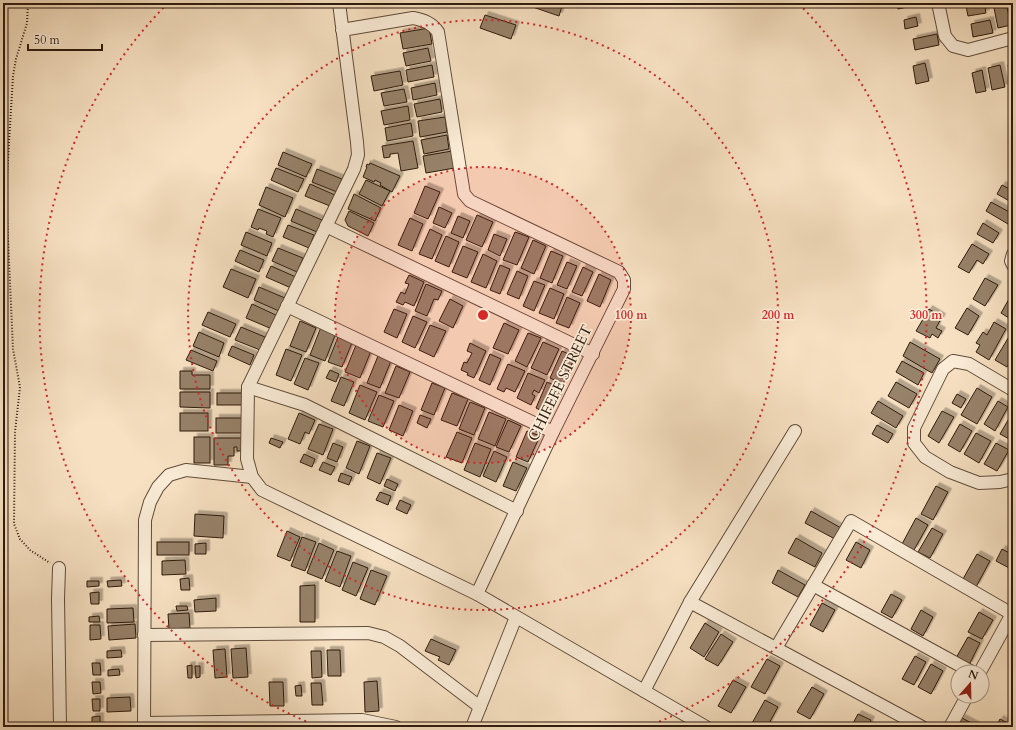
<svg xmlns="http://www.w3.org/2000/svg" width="1016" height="730" viewBox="0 0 1016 730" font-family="Cardo,serif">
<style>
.building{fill:#97826b;stroke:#2e1b0d;filter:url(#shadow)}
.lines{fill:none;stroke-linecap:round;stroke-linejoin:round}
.street-casing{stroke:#604c3a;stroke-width:14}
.path{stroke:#2e1b0d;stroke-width:2;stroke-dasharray:1 2;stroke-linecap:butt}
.street{stroke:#faecd7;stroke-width:12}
.ring{fill:none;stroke:#d62828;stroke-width:2;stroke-dasharray:2 4}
.labels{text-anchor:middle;stroke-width:3.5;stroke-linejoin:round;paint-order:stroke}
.street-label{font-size:15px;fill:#2e1b0d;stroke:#faecd7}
.centre{fill:#d62828;stroke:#faecd7;stroke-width:2}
.ring-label{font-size:12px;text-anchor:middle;font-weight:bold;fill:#d62828;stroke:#faecd7;stroke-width:3.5;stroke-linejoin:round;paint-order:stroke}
</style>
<defs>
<filter id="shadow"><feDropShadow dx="3.5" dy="-3.5" stdDeviation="0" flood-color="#0004"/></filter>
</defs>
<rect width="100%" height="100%" fill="#f7e1c2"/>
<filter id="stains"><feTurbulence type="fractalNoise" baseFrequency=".005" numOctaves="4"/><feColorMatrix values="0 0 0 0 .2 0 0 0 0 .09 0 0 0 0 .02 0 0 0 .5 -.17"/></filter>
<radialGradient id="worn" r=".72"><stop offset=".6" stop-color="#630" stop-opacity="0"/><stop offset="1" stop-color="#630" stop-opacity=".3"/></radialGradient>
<g class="building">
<path d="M528 3H563L559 16 527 5Z"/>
<path d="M896 3H926L898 9Z"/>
<path d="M980 3H984L986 13 968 16 966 6Z"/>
<path d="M993 3H1006L1011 25 998 28Z"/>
<path d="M485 15 516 25 511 39 480 28Z"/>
<path d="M916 17 918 26 905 29 904 20Z"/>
<path d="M990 20 993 33 973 37 971 24Z"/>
<path d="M429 28 432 44 403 49 400 33Z"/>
<path d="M937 34 939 45 915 50 913 39Z"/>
<path d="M428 48 431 61 406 66 403 53Z"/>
<path d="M925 63 929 81 916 84 913 66Z"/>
<path d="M1013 64V86L1012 87 1008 65Z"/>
<path d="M432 65 434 77 408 82 406 70Z"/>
<path d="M1000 65 1005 87 992 90 988 68Z"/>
<path d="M982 70 986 91 976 93 972 73Z"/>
<path d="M400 71 403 85 374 91 371 76Z"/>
<path d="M435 83 437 95 413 100 411 88Z"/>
<path d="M404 89 407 102 384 106 381 93Z"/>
<path d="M440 99 442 112 417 117 414 104Z"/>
<path d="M408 106 410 120 384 125 381 111Z"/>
<path d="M445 117 447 132 420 137 418 121Z"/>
<path d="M411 123 413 136 387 141 385 128Z"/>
<path d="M447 135 449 149 424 154 421 140Z"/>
<path d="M413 141 418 168 401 171 398 153 390 154V157L384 158 382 146Z"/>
<path d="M452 151 455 168 426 173 423 156Z"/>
<path d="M283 152 312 164 306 177 278 165Z"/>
<path d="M370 163 400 176 392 192 380 185 381 183 375 180 374 182 363 177 367 167H366L367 164 369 165Z"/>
<path d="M276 168 304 179 298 192 271 180Z"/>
<path d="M317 169 342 179 337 192 312 182Z"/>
<path d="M366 180 390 191 382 206 359 194Z"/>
<path d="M310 184 335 195 330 206 305 196Z"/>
<path d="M1002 185 1013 191V203L997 194Z"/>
<path d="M425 186 440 192 428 219 414 213Z"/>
<path d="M266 187 293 198 285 217 259 205Z"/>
<path d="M354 194 381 208 375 221 348 209Z"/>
<path d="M991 202 1013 214 1008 224 986 211Z"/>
<path d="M439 207 452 213 445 228 433 223Z"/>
<path d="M258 209 281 218 273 237 266 234 267 231 259 228 258 230 251 227Z"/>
<path d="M296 209 322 220 317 232 291 221Z"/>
<path d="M349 211 374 223 368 236 348 226 345 220Z"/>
<path d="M477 215 493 222 482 247 466 240Z"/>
<path d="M458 216 470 221 463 238 451 233Z"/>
<path d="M410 218 423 224 412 251 398 245Z"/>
<path d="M983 223 999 233 993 243 977 234Z"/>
<path d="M288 225 314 235 309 248 283 237Z"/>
<path d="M430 229 442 235 432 259 419 254Z"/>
<path d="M246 232 272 243 267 256 241 245Z"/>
<path d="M515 232 529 237 517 265 503 260Z"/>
<path d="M494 234 507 239 500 256 488 250Z"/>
<path d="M446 236 459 242 449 267 435 261Z"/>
<path d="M533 240 546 246 534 274 521 268Z"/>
<path d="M972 244 989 254 983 264 977 260 969 273 958 267Z"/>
<path d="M463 246 478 252 467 278 452 272Z"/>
<path d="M278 248 303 258 297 272 272 261Z"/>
<path d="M240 250 264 260 259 272 235 261Z"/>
<path d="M551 251 563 256 552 283 540 278Z"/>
<path d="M483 254 497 261 486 288 471 282Z"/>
<path d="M567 262 577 266 567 289 557 285Z"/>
<path d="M500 265 510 269 500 294 490 290Z"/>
<path d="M271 266 296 277 291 288 266 277Z"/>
<path d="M583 267 593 272 582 296 572 292Z"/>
<path d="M231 269 256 279 248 298 223 287Z"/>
<path d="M517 271 528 276 519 299 507 294Z"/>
<path d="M599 274 611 280 600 307 587 301Z"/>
<path d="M409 275 424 282 414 306 405 302 403 305 396 302 401 292 405 294 409 284 405 283Z"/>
<path d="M985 278 998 285 985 306 973 299Z"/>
<path d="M534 281 545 285 534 311 523 306Z"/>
<path d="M426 284 442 291 438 300 434 299 427 316 415 311Z"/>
<path d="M259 287 285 298 279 311 254 300Z"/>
<path d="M550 288 564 294 554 319 539 313Z"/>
<path d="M1013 292V319L1012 320 1001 313Z"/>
<path d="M567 297 580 303 569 328 556 323Z"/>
<path d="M450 299 463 306 453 328 439 321Z"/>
<path d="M252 304 278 316 272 329 246 318Z"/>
<path d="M967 308 979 316 968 335 955 328Z"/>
<path d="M394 309 407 314 397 338 384 332Z"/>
<path d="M929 309 942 317 936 328 942 331 938 338 932 334 930 338 916 331Z"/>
<path d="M208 312 236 324 230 337 202 325Z"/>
<path d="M413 316 427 322 415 348 402 342Z"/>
<path d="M300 321 316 328 306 352 290 346Z"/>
<path d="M994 322 1006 329 989 360 976 352 980 345 976 343 983 332 987 335Z"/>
<path d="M504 323 519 330 508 354 493 348Z"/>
<path d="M430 325 446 331 434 357 419 350Z"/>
<path d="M241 327 265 337 260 350 235 340Z"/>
<path d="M321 327 336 333 325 361 310 355Z"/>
<path d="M199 332 224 343 219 357 193 346Z"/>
<path d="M528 333 541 338 527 367 515 361Z"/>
<path d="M1010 335 1013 337V356L1007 367 995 360Z"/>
<path d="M338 337 352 343 342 367 328 362Z"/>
<path d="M543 342 559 349 547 375 531 368Z"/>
<path d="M910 342 940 359 932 373 903 356Z"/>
<path d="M470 343 486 351 474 378 467 375 468 373 461 370 464 362 467 363 472 353 467 351Z"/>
<path d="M356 345 371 351 360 378 345 372Z"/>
<path d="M232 346 254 355 250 365 228 355Z"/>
<path d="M286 349 302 355 291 381 276 375Z"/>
<path d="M191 350 217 361 213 371 186 360Z"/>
<path d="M562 351 575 357 563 384 550 378Z"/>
<path d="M490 354 501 359 490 385 479 380Z"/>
<path d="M378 356 391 361 380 388 367 383Z"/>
<path d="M305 358 319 363 308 390 294 384Z"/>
<path d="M902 361 924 373 918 385 896 372Z"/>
<path d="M508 364 525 371 515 392 506 388 504 392 497 389Z"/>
<path d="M396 366 410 372 399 398 385 393Z"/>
<path d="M330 370 339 374 336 382 326 378Z"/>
<path d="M180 371H192V375H210V389H180Z"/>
<path d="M528 373 545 380 539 393 534 390 532 394 535 396 531 405 517 398Z"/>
<path d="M341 377 354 382 344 406 331 401Z"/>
<path d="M547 382 562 389 552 410 546 408 544 412 536 408Z"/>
<path d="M896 382 917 394 909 408 888 396Z"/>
<path d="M432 383 445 388 434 415 421 410Z"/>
<path d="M360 385 377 392 365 420 349 413Z"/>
<path d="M977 388 992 397 977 424 961 415Z"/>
<path d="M180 392H210V408L180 407Z"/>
<rect x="217" y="393" width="26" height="12"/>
<path d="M452 393 468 399 457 426 441 420Z"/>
<path d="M957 394 966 399 961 408 952 403Z"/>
<path d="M379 395 394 401 383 427 368 421Z"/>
<path d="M878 401 903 416 896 428 871 413Z"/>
<path d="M998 401 1008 407 995 431 984 424Z"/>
<path d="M470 402 485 408 474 435 459 429Z"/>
<path d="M399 405 413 411 403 436 389 430Z"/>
<path d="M942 411 954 417 939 443 928 436Z"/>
<path d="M489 412 506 419 495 446 478 439Z"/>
<rect x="180" y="413" width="28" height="18"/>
<path d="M299 413 315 420 309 434 305 432 300 444 288 439Z"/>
<path d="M420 415 431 419 427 428 417 423Z"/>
<path d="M1011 415 1013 416V441L1000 434Z"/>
<rect x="216" y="418" width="26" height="15"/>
<path d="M508 420 521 426 509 452 496 447Z"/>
<path d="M319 424 333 429 323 455 308 449Z"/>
<path d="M960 424 972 431 960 452 948 445Z"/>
<path d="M877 425 893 434 888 443 872 434Z"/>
<path d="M527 431 540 436 528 462 516 457Z"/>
<path d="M457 432 472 438 462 463 446 457Z"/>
<path d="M976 433 991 441 979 463 964 454Z"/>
<rect x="194" y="437" width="16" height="26"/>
<path d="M214 438H244V451H237V447H234V456H228V465H214Z"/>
<path d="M271 438 283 442 280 448 269 443Z"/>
<path d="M357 441 370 446 359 474 346 468Z"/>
<path d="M333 443 343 447 337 462 327 458Z"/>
<path d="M475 443 491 449 480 477 464 470Z"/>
<path d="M996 443 1009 450 997 471 984 464Z"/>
<path d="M494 451 507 457 496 482 483 476Z"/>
<path d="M377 453 391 458 380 484 367 478Z"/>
<path d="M304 454 315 459 312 467 300 462Z"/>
<path d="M323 462 335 467 331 475 319 470Z"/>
<path d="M513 462 527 468 516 491 503 486Z"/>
<path d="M341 473 352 477 349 485 338 481Z"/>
<path d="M387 479 398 484 395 491 384 486Z"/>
<path d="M936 486 948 492 933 520 921 514Z"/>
<path d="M380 492 391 496 388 505 376 500Z"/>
<path d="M400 500 411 505 407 514 396 509Z"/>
<path d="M811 511 841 528 835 539 805 523Z"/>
<path d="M195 514 224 516 223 538 194 536Z"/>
<path d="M916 518 928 525 914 550 902 544Z"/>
<path d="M932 528 943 534 930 558 918 552Z"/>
<path d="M287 531 300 537 290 561 277 556Z"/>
<path d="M302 537 316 542 305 571 291 566Z"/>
<path d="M796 538 822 553 815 567 788 553Z"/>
<rect x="157" y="542" width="32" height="13"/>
<path d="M856 542 870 550 861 568 846 560Z"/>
<path d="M206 543V554H195V544Z"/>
<path d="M319 543 334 550 322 579 307 573Z"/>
<path d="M1002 549 1013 555V570L996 561Z"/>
<path d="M337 551 351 556 340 587 325 581Z"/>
<path d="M977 554 990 561 976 587 963 579Z"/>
<path d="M185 560 186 574 162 575V561Z"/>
<path d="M353 562 368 568 356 596 342 590Z"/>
<path d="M371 570 387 576 375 605 360 599Z"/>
<path d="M778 570 805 585 798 597 772 583Z"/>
<path d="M189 578 190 590H181L180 579Z"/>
<path d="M121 580 122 586 108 587 107 581Z"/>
<path d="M87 581H99V586L87 587Z"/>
<path d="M315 585V622H300V586Z"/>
<path d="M99 592V604H91L90 593Z"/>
<path d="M891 594 902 600 892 618 881 612Z"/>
<path d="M216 598V611L195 612 194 600Z"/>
<path d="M822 603 835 610 823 632 810 625Z"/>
<path d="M176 606H187L188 610 177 611Z"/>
<path d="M133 608 134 622 107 623V609Z"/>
<path d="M921 610 933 617 923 636 911 629Z"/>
<path d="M979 612 993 620 982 639 968 632Z"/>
<path d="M189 613 190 628 169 629 168 614Z"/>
<path d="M99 616 100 622H89V617Z"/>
<path d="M705 623 719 632 704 657 690 648Z"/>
<path d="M135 624 136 638 109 640 108 626Z"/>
<path d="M90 625H100L101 639 90 640Z"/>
<path d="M721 634 733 642 718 666 705 659Z"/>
<path d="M968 637 980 643 969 665 956 658Z"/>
<path d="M431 639 456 650 449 665 438 660 440 657 425 651Z"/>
<path d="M246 648 248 677 233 678 231 649Z"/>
<path d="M225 649 227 677 215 678 213 650Z"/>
<path d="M121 650 122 657 107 658V651Z"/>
<path d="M327 650H340L341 676H328Z"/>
<path d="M311 651H321L322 677 312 678Z"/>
<path d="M915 656 926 662 914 685 902 679Z"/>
<path d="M767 659 780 666 765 694 751 687Z"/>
<path d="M92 663H100L101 675H93Z"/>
<path d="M931 664 943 671 931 694 918 687Z"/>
<path d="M192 665V678H188L187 666Z"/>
<path d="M195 666H200V677L196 678Z"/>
<path d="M119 669 120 675 108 676V670Z"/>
<path d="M733 680 746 687 731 713 718 706Z"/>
<path d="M377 681 379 711 365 712 364 682Z"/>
<path d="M92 682H100L101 693 93 694Z"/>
<path d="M269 682H283L284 706H270Z"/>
<path d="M311 683H321L323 705H312Z"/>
<path d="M301 685 302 696H296L295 686Z"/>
<path d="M812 687 824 694 810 719 797 712Z"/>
<path d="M130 697 131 711 107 712V698Z"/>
<path d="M92 699H100V711H93Z"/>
<path d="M765 700 778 707 767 727H756L751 725Z"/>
<path d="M858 714 871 720 868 727H851Z"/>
<path d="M100 716V727H92V717Z"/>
<path d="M962 718 979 727H957Z"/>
<path d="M1000 719 1013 726V727H996Z"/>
</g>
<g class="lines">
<defs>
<g id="street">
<path d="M339 3 357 142 358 155 354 169 248 387 247 459 252 477 262 490 477 594 553 432 624 289V280L619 272 470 201 464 194 438 32C432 23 424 20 413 18L342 30"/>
<path d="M938 3 945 36 953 46 968 50 1013 38"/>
<path d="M326 226 593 354"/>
<path d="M1013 254 1011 261 1013 265"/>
<path d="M287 306 553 432"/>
<path d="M248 387 305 405 517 511"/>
<path d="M1013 390 969 364 953 361 943 369 914 428V443L925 457 950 472 979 483 1000 482 1013 479"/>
<path d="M59 568 58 599 60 727"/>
<path d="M813 585 972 672"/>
<path d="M477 594 706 727"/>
<path d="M690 602 795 431"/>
<path d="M144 635 368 633 384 637 400 646 480 707"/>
<path d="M776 648 851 521 1012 614"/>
<path d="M980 672 1013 612"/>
<path d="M644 691 690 602 922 727"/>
<path d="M144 723 362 720 396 727"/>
<path d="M144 727 145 520 150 502 158 487 169 475 186 470 252 477"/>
<path d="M472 727 516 617"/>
<path d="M950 727 967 696"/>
</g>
</defs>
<use href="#street" class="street-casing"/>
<path class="path" d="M28 3 27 23 16 59 13 76 6 193 13 349 20 387 15 432 14 524 20 539 30 550 50 563"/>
<use href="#street" class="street"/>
</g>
<circle cx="483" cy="315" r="148" fill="#d62828" fill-opacity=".12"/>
<g class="ring">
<circle cx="483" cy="315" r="148"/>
<circle cx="483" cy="315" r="295"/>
<path d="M317 726A443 443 0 0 1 167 4M799 4A443 443 0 0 1 649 726"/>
</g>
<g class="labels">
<g class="street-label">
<text transform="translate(560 383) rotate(-64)" y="5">CHIFEFE STREET</text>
</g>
</g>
<circle cx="483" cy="315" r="6" class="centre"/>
<g class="ring-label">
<text x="631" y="319">100 m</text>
<text x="778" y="319">200 m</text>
<text x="926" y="319">300 m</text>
</g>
<rect width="1016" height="730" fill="none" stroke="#f7e1c2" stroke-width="16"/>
<rect x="4" y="4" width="1008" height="722" fill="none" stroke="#2e1b0d" stroke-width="2"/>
<rect x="8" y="8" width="1000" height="714" fill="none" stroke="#2e1b0d"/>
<g transform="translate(970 684) rotate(20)"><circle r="19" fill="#faecd7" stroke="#a89886"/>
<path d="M0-3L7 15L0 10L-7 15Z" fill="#8f2418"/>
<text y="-6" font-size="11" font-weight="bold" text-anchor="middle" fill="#2e1b0d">N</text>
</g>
<path d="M28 44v6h74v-6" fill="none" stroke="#2e1b0d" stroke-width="2"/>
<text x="34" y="44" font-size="12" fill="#2e1b0d" stroke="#faecd7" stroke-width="3" paint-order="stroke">50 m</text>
<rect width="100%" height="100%" filter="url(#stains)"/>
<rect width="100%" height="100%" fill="url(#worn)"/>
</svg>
